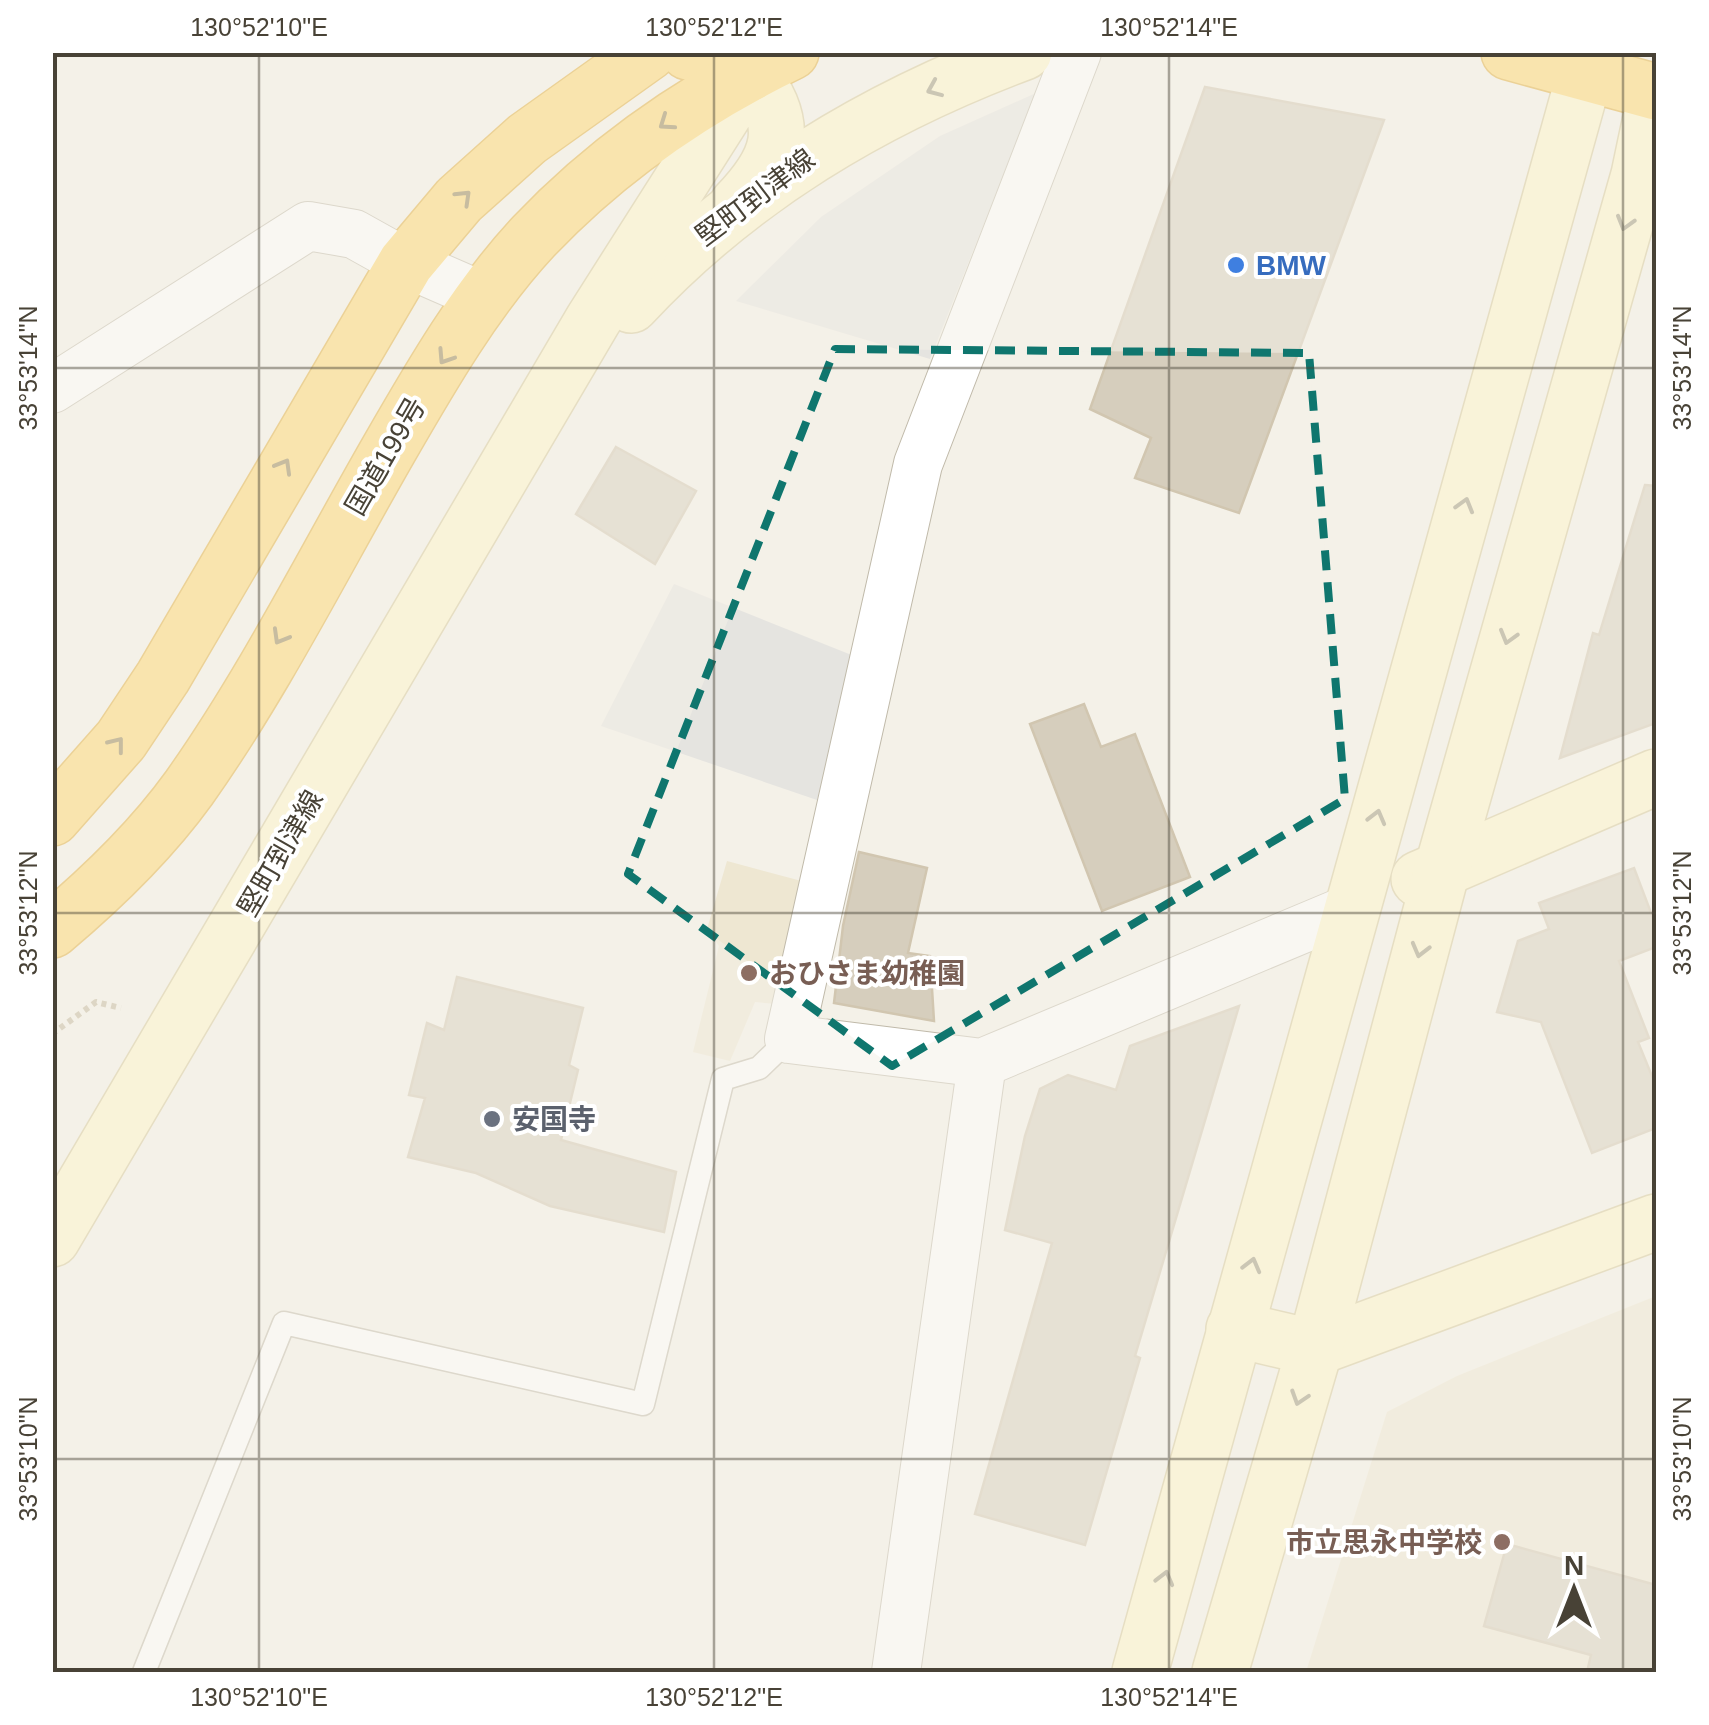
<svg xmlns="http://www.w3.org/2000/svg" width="1709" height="1725" viewBox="0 0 1709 1725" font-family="Helvetica,'Noto Sans JP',sans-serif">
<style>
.education{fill:#eee7d2}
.parking{fill:#e5e4e0}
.building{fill:#d6cebd;stroke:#d1c6b0;stroke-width:2.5}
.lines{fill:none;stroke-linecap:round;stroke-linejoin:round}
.lane-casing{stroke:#c0baaa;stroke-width:25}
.street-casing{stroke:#c0baaa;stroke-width:50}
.secondary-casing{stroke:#d5c897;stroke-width:58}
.highway-casing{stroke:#e1ac35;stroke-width:58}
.path{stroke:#c2b79b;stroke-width:6;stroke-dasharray:5 5;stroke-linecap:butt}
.lane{stroke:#fff;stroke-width:22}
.street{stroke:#fff;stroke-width:48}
.secondary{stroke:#fff5c7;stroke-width:55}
.highway{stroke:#ffd668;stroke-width:55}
.oneway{stroke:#9a9377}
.oneway2{stroke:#917d4a}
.marked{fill:none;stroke:#0f766e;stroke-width:8;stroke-dasharray:20 12;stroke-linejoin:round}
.ticks{fill:none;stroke:#484236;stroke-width:2.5;stroke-opacity:0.45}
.shop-dot{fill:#3f7fe0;stroke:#fff;stroke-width:4}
.education-dot{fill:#8d6e63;stroke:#fff;stroke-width:4}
.worship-dot{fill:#6b7280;stroke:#fff;stroke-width:4}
.labels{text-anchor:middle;stroke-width:8;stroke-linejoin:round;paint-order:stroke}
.street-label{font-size:28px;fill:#484236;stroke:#fff}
.shop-label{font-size:28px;font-weight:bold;fill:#366cbe;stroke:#fff;text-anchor:start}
.education-label{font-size:28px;font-weight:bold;fill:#785e54;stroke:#fff;text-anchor:start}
.worship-label{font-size:28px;font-weight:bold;fill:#5b616d;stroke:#fff;text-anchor:start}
.neatline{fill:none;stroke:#484236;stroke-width:4}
.ticks-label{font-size:25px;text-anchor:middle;fill:#484236}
</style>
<rect width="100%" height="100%" fill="#f4f1e8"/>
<g class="education">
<path d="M727 861 809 883 777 1004 755 1002 730 1061 693 1052 719 946 707 929Z"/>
<path d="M1656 1296V1672H1306L1387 1412 1457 1376Z"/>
</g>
<g class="parking">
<path d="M1036 93 930 359 736 301 821 217 940 136Z"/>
<path d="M674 584 854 656 817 800 601 726Z"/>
</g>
<g class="building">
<path d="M1205 87 1384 120 1239 513 1135 478 1151 438 1090 409Z"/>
<path d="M616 447 696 491 655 564 576 514Z"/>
<path d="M1645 485 1656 486V723L1560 758 1593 633 1599 635Z"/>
<path d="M1084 704 1101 747 1135 734 1190 877 1102 911 1030 724Z"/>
<path d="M859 852 927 868 908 953 930 956 934 1021 834 1003 843 926Z"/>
<path d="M1634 868 1656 926V947L1619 961 1649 1038 1638 1042 1656 1086V1128L1592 1153 1541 1022 1497 1012 1518 941 1549 929 1539 903Z"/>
<path d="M457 977 583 1008 569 1065 578 1070 561 1140 676 1172 664 1232 550 1206 476 1173 408 1157 425 1098 409 1095 427 1023 444 1030Z"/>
<path d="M1239 1006 1135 1356 1140 1358 1085 1545 975 1514 1052 1243 1005 1230 1025 1136 1040 1089 1068 1075 1116 1090 1130 1046Z"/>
<path d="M1507 1544 1656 1585V1672H1587L1591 1655 1484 1626Z"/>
</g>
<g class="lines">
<defs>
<path id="lane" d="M144 1672 284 1323 643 1404 723 1079 759 1068 789 1039"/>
<g id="street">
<path d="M1077 52 918 464 789 1039 982 1063 1352 908"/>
<path d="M52 389 308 226 354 234 406 263 484 297"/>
<path d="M896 1672 982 1063"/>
</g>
<g id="secondary">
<path d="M631 305C741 187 874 108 1024 52"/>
<path d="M1419 879 1656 777"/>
<path d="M52 1239 593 320 750 73C793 125 780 160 737 205"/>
<path d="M1234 1329 1315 1348 1656 1222"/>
<path d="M1140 1672 1591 52"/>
<path d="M1220 1672 1315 1348 1442 870 1639 175 1656 94"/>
</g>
<g id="highway">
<path d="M688 52 733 62 750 73"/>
<path d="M1509 52 1656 92"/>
<path d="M52 818 121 740 163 677 406 263 459 200 527 139 649 52"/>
<path d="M52 930C102 888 150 842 189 788 264 682 324 562 389 449 431 376 476 298 534 236 608 158 694 99 791 52"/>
</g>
</defs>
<use href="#lane" class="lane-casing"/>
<use href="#street" class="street-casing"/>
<use href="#secondary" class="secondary-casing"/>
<use href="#highway" class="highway-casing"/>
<path class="path" d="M52 1034 96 1002 121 1008"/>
<use href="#lane" class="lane"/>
<use href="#street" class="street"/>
<use href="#secondary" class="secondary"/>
<use href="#highway" class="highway"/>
</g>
<defs><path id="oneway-chevron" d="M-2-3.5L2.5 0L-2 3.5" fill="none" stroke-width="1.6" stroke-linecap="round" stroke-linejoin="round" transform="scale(2.5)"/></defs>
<g class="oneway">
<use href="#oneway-chevron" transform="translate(934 89) rotate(157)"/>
<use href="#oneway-chevron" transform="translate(1625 223) rotate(106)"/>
<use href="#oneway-chevron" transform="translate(1465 505) rotate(-74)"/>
<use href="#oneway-chevron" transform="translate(1508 637) rotate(106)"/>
<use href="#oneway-chevron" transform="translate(1377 817) rotate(-75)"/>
<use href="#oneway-chevron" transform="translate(1420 950) rotate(105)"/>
<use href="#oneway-chevron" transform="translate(1252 1265) rotate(-75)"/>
<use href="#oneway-chevron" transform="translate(1299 1398) rotate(108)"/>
<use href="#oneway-chevron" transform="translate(1165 1578) rotate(-75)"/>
</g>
<g class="oneway2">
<use href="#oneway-chevron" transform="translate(666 123) rotate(145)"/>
<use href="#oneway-chevron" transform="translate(464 197) rotate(-44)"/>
<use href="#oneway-chevron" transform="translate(445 357) rotate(123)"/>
<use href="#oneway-chevron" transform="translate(284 466) rotate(-60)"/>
<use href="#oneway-chevron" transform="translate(280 637) rotate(120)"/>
<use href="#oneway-chevron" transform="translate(117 744) rotate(-52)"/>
</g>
<path d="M0 0H1709V1725H0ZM835 349 1309 353 1345 799 892 1066 628 874Z" fill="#f4f1e8" fill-opacity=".55" fill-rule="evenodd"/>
<path class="marked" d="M835 349 1309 353 1345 799 892 1066 628 874Z"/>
<path class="ticks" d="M259 52V1672M714 52V1672M1169 52V1672M1623 52V1672M52 368H1656M52 913H1656M52 1459H1656"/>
<circle class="shop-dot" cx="1236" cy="265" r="10"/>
<g class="education-dot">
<circle cx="749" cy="973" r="10"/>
<circle cx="1502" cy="1542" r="10"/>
</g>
<circle class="worship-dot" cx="492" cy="1119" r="10"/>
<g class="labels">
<g class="street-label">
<text transform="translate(755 197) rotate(-37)" y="10">堅町到津線</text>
<text transform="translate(385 456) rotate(-60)" y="10">国道199号</text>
<text transform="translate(280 853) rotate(-60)" y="10">堅町到津線</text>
</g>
<g class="shop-label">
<text x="1256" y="275">BMW</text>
</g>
<g class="education-label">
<text x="769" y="983">おひさま幼稚園</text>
<text x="1482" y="1552" text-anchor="end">市立思永中学校</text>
</g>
<g class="worship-label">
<text x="512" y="1129">安国寺</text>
</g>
</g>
<rect width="1709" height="1725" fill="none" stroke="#ffffff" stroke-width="110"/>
<g transform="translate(1574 1590)" stroke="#ffffff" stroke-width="8" paint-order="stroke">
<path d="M0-8L18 38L0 25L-18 38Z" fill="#484236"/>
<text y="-15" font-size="28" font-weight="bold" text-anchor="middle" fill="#484236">N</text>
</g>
<rect x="55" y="55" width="1599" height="1615" class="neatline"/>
<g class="ticks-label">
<text x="259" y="36">130°52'10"E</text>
<text x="714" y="36">130°52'12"E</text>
<text x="1169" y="36">130°52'14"E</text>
<text transform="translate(28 368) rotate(-90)" y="9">33°53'14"N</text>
<text transform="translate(1682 368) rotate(-90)" y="9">33°53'14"N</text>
<text transform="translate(28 913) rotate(-90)" y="9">33°53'12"N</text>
<text transform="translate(1682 913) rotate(-90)" y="9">33°53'12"N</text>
<text transform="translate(28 1459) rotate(-90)" y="9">33°53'10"N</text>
<text transform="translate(1682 1459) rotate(-90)" y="9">33°53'10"N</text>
<text x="259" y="1706">130°52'10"E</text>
<text x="714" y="1706">130°52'12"E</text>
<text x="1169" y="1706">130°52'14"E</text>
</g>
</svg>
